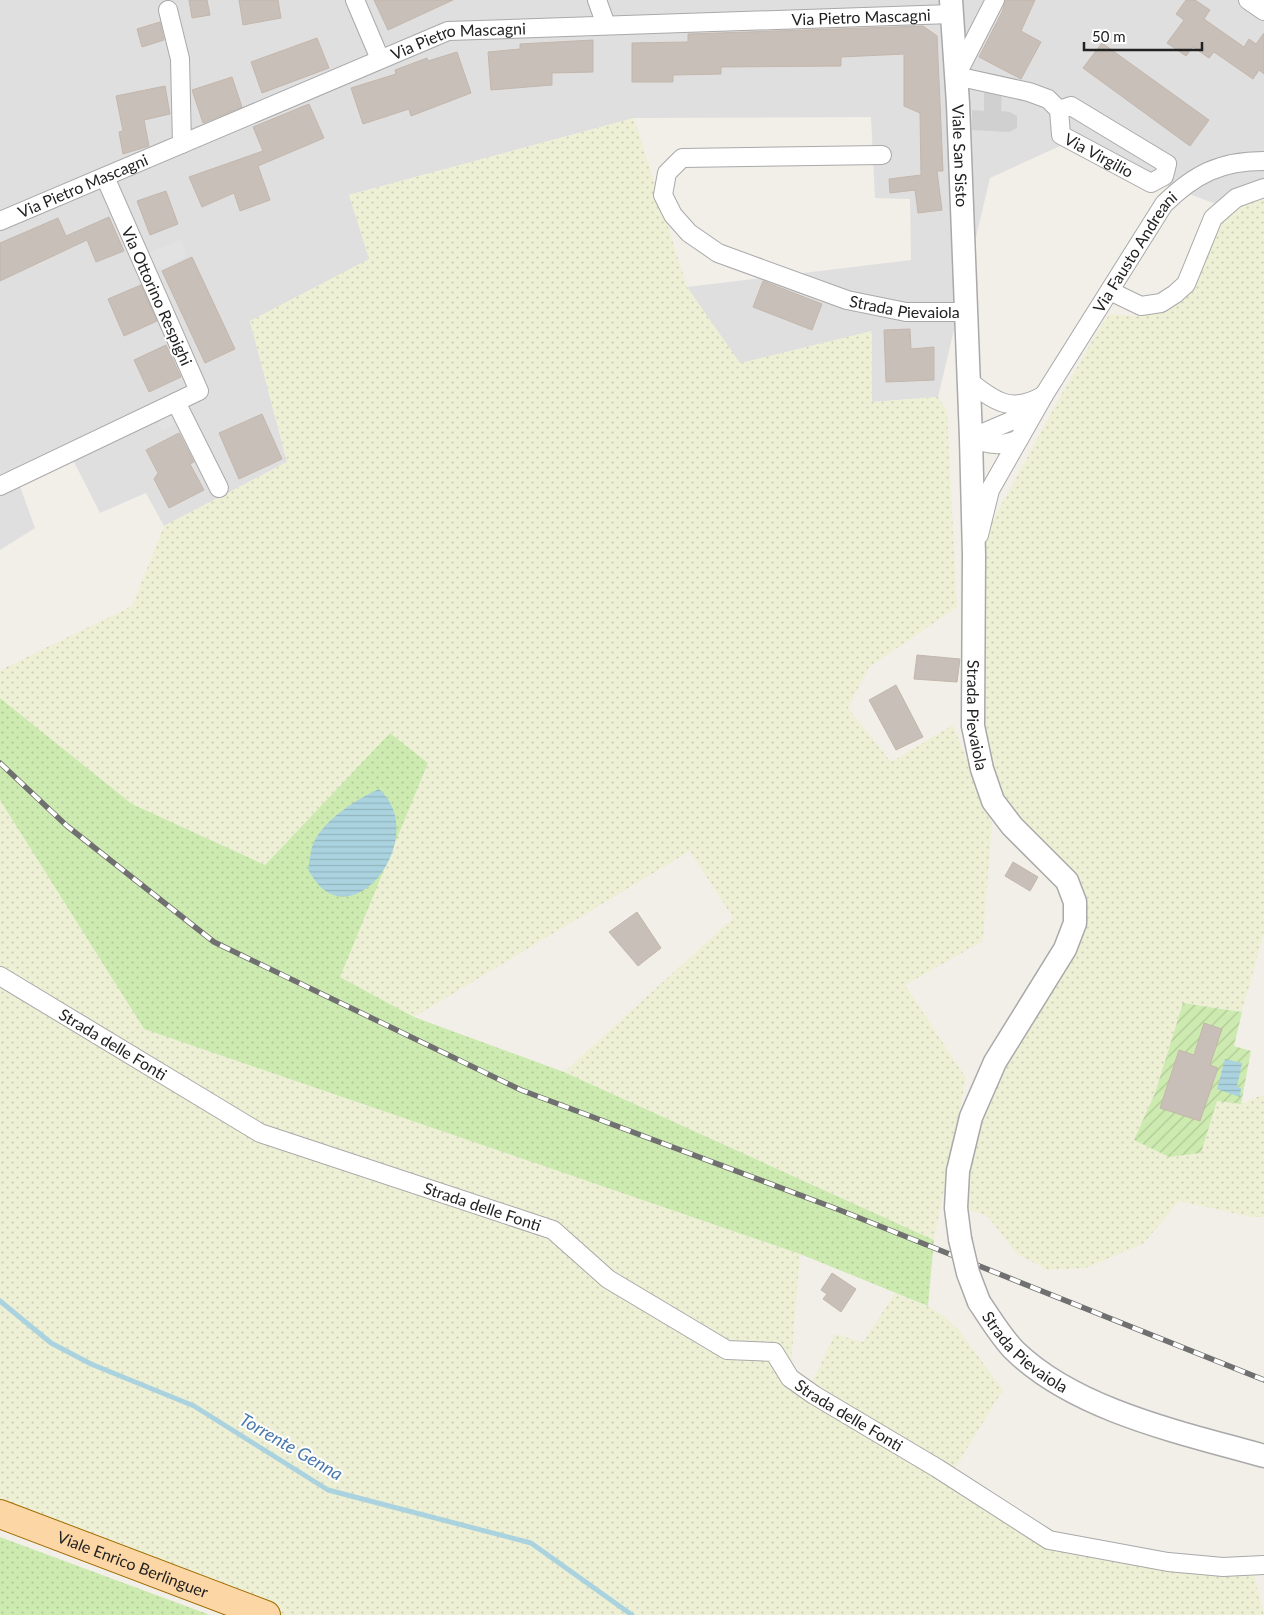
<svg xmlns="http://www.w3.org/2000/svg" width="1264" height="1615" viewBox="0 0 1264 1615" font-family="Lato,sans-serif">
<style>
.residential{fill:#e0dfdf}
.religious{fill:#d0d0d0}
.farmland{fill:url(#farmland-dots)}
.grass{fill:url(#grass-dots)}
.garden{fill:url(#garden-furrows)}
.parking{fill:#e2e2e2}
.water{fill:url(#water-rules)}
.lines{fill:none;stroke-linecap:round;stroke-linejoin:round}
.stream{stroke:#aad3df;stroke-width:5}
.building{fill:#c7bfb8;stroke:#c4b6ab}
.minor-casing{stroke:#a9a9a9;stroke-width:20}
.tertiary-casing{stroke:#a9a9a9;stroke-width:25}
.primary-casing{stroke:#a06b00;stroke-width:30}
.minor{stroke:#fff;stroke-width:18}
.tertiary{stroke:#fff;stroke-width:22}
.primary{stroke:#fcd6a4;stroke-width:28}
.rail-casing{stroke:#707070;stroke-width:5.5}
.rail{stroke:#fff;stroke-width:4;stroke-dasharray:11;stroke-linecap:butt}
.tertiary-bridge-casing{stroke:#a9a9a9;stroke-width:25;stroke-linecap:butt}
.tertiary-bridge{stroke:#fff;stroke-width:22}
.labels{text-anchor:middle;stroke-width:4;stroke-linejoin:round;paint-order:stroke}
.street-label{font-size:16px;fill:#222;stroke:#fff}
.water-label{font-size:18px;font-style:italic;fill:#4a7aab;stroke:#fff}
</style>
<defs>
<pattern id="farmland-dots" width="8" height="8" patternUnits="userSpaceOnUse" patternTransform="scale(1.25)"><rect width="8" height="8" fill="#eef0d5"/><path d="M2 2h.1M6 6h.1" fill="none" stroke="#ccceb7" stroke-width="1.8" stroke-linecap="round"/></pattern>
<pattern id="grass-dots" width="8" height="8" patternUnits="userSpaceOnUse" patternTransform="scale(1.25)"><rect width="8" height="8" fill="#cdebb0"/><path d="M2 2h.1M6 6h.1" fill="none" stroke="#b0c997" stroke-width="1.8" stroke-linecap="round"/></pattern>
<pattern id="garden-furrows" width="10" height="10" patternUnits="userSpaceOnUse" patternTransform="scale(1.25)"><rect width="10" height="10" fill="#cdebb0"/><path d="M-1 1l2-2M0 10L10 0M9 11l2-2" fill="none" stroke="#b0c997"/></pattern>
<pattern id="water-rules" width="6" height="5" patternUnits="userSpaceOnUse" patternTransform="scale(1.25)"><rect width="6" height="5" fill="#aad3df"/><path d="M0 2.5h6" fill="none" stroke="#92b5bf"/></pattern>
</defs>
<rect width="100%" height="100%" fill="#f2efe9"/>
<path class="residential" d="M0 0H1264V188L1224 207 1060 146 990 178 938 397 872 402V331L740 364 687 287 911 260 910 199 875 198 871 117 634 118 349 195 370 259 250 321 287 462 164 526 146 493 100 513 72 458 19 484 35 528 0 550Z"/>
<path class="religious" d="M984 90 1002 91 1001 111 1010 112 1017 116V128L1009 132 972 130V110L984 111Z"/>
<g class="farmland">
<path d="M634 118 687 287 740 363 872 331V402L938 397 947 411 957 607 869 667 848 708 891 762 953 725 992 823 983 941 905 985 966 1078 934 1240 564 1072 733 918 690 851 414 1017 339 977 428 763 390 733 265 865 132 804 0 698V670L132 606 164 526 287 462 250 321 369 259 349 195Z"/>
<path d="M1264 188V932L1242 1012 1183 1003 1155 1093 1134 1140 1217 1100 1241 1104 1264 1094V1217H1252L1179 1201 1144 1243 1086 1268 1047 1270 1017 1254 988 1217 977 1212 956 1208 958 1171 1075 902 982 769 974 555 1059 399 1100 327 1110 314 1136 316 1163 311 1224 207Z"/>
<path d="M0 800 144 1029 800 1254 790 1378 1049 1540 1252 1566 1264 1615H266L0 1514Z"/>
<path d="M895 1293 928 1306 945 1317 959 1330 1003 1390 952 1473 810 1386 835 1334 863 1342Z"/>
</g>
<g class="grass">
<path d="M0 698 132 804 265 865 390 733 428 763 340 977 414 1017 564 1072 934 1240 928 1306 800 1254 144 1029 0 800Z"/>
<path d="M0 1537 210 1615H0Z"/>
</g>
<path class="garden" d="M1183 1003 1242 1012 1234 1046 1251 1051 1241 1104 1217 1101 1201 1153 1169 1157 1134 1140 1155 1093Z"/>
<g class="parking">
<path d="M181 239 186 257 155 272 147 254Z"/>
<path d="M173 408 181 422 162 431 155 417Z"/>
</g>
<g class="water">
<path d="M379 789C433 837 348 948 308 869 310 861 310 850 314 842 325 819 357 799 379 789Z"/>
<path d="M1225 1059 1242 1063 1237 1087 1241 1088 1240 1097 1217 1089Z"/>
</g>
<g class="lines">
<path class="stream" d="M0 1301 51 1343 91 1364 194 1406 328 1490 531 1543 632 1615"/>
</g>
<g class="building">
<path d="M189 0H207L210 15 192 18Z"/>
<path d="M239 0H278L281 18 243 25Z"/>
<path d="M374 0H453L388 30Z"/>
<path d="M1006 0H1035L1021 31 1041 42 1021 79 979 57 1002 12Z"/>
<path d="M1186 0H1195L1210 10 1204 19 1244 47 1249 39 1256 44 1264 33V74L1259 70 1253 79 1214 52 1209 58 1193 47 1186 56 1167 43 1184 20 1176 14Z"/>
<path d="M160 22 164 40 142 47 137 29Z"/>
<path d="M923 26 937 36 943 171H937L942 210 918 213 915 190 890 193 889 179 921 175 920 113 904 106V54L841 57V66L721 67V74L673 75V82H632V43L688 42V34Z"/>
<path d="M317 38 329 68 262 93 251 62Z"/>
<path d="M593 40V72L552 73V85L491 90 488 52 520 49V44Z"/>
<path d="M1102 43 1209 120 1190 146 1083 68Z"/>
<path d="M457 52 471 93 411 116 409 109 363 124 351 88 396 74 395 70 427 58 428 61Z"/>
<path d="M232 77 242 107 203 123 192 90Z"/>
<path d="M165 86 170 114 144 120 149 146 123 154 119 132 123 131 116 96Z"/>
<path d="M309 104 324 138 258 166 270 200 240 211 234 193 202 207 189 177 263 151 253 127Z"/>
<path d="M166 191 178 224 150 235 137 201Z"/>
<path d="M109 217 124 251 96 262 87 240 0 281V243L58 218 66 236Z"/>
<path d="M192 257 235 349 205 363 162 271Z"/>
<path d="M763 281 822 304 812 330 753 307Z"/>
<path d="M141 285 157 321 124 336 108 299Z"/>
<path d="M910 329 911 349 934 347V380L886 382 884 330Z"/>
<path d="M166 345 181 377 149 392 134 360Z"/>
<path d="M262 414 282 459 239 479 219 433Z"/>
<path d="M179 433 194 462 190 464 204 490 169 508 154 479 158 473 146 450Z"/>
<path d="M917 655 960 659 957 682 914 679Z"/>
<path d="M896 685 923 737 896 750 869 700Z"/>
<path d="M1013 862 1038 877 1030 891 1005 876Z"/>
<path d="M637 912 661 948 638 966 609 932Z"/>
<path d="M1204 1023 1222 1029 1210 1065 1218 1068 1200 1121 1160 1108 1179 1050 1194 1055Z"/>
<path d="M832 1273 856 1289 841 1312 823 1299 827 1294 821 1290Z"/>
</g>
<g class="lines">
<defs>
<g id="minor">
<path d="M355 0 380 59"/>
<path d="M597 0 606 25"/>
<path id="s1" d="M995 0 956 76 1029 92 1048 99 1059 110 1061 135 1151 183 1164 176 1167 164 1071 106 1059 110"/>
<path d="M1248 0 1264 11"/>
<path d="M168 10 180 59 182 144"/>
<path id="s2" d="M882 155 682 158 667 173 663 195 673 215 689 233 718 253 847 300 906 312H966"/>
<path id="s3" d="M0 221 448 31 951 14"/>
<path d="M1110 291 1141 306 1161 303 1175 294 1186 284 1213 218 1236 198 1264 188"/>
<path d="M969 381C995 402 1012 414 1044 395"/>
<path d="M176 402 219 488"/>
<path d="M971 438 1018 418 1029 404"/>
<path d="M971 438C989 445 1001 447 1019 439"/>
<path d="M0 486 199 391 105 177"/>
<path id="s4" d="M979 535 990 490 1044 395 1164 204C1195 174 1220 161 1264 161"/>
<path id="s5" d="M0 976 260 1133 553 1230 608 1279 727 1350 774 1352 790 1378 814 1395 937 1468 1049 1540 1168 1562 1223 1567 1264 1565"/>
</g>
<g id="tertiary">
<path id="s6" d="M951 0 958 104 971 438 974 555 973 726 982 769 993 801 1012 826 1067 881 1075 902V923L1065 949 995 1062 971 1117 958 1171 956 1208 960 1239"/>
<path id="s7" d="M979 1302C990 1318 1001 1337 1015 1351 1077 1411 1183 1433 1264 1456"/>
</g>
<g id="primary">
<path id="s8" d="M0 1514 266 1615"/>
</g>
</defs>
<use href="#minor" class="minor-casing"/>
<use href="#tertiary" class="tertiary-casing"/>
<use href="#primary" class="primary-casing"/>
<use href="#minor" class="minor"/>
<use href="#tertiary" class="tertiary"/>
<use href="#primary" class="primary"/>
<defs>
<path id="rail" d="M0 763 67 826 214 942 521 1090 837 1209 1264 1380"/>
</defs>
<use href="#rail" class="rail-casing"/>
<use href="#rail" class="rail"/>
<defs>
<path id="tertiary-bridge" d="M960 1239 968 1273 979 1302"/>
</defs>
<use href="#tertiary-bridge" class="tertiary-bridge-casing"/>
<use href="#tertiary-bridge" class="tertiary-bridge"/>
</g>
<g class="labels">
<g class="street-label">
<text dy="6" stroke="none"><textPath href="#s3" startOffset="900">Via Pietro Mascagni</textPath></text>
<text dy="6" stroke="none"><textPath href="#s3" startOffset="495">Via Pietro Mascagni</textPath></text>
<text dy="6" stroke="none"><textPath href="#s1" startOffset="264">Via Virgilio</textPath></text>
<text dy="6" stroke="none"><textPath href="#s6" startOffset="156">Viale San Sisto</textPath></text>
<text dy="6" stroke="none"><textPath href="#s3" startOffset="90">Via Pietro Mascagni</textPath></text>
<text dy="6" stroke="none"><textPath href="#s4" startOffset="325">Via Fausto Andreani</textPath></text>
<text transform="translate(157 296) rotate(66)" y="6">Via Ottorino Respighi</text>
<text dy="6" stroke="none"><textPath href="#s2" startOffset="521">Strada Pievaiola</textPath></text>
<text dy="6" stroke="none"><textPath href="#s6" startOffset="716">Strada Pievaiola</textPath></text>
<text dy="6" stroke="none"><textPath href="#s5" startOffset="132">Strada delle Fonti</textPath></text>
<text dy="6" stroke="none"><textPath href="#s5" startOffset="538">Strada delle Fonti</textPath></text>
<text dy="6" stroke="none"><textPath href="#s7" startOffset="69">Strada Pievaiola</textPath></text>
<text dy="6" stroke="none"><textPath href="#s5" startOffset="972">Strada delle Fonti</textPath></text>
<text dy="6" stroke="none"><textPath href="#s8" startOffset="142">Viale Enrico Berlinguer</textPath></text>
</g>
<g class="water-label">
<text transform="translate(291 1447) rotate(30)" y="6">Torrente Genna</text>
</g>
</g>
<path d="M1084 42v8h118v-8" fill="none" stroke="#222222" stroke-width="2.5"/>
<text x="1092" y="42" font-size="15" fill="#222222" stroke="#ffffff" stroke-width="4" paint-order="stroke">50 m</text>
</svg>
